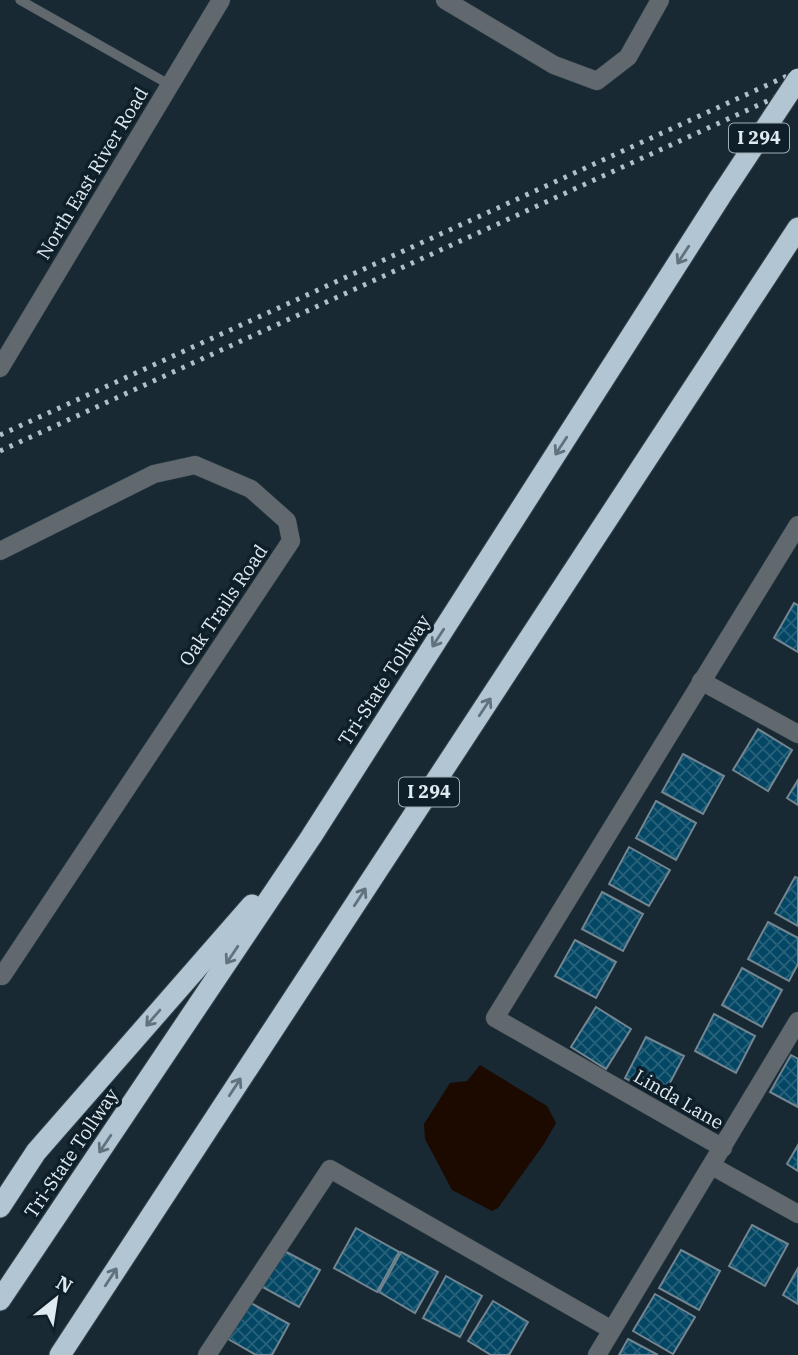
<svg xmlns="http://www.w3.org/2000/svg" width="798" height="1355" viewBox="0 0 798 1355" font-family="'IBM Plex Serif',serif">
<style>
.water{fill:#1c0a00}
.building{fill:url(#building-cross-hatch);stroke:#728591;stroke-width:2}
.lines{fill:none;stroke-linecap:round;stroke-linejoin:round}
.service-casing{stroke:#34444d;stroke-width:10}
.minor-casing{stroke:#34444d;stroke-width:19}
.tertiary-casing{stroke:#34444d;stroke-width:19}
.motorway-casing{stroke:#34444d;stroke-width:23}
.service{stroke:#61696e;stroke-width:9}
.minor{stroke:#61696e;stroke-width:18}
.tertiary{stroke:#61696e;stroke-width:18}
.motorway{stroke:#b1c5d2;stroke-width:21}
.rail{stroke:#b2bfc6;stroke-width:5;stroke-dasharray:3.5 7;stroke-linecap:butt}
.motorway-bridge-casing{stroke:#34444d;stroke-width:23;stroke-linecap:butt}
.motorway-bridge{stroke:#b1c5d2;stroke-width:21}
.oneway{stroke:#60727e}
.labels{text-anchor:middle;stroke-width:7;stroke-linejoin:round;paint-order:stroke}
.shield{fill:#0f1f29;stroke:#a1adb4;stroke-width:2}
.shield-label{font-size:18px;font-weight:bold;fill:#dfeaf0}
.street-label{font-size:19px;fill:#dfeaf0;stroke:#0f1f29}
</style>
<defs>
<pattern id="building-cross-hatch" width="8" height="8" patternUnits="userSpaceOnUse" patternTransform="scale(1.75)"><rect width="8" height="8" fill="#044764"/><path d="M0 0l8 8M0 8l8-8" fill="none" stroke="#28627a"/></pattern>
</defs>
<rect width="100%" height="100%" fill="#182933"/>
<path class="water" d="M480 1065 547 1106 556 1123 544 1144 498 1208 492 1211 452 1190 425 1139 424 1124 450 1083 467 1081Z"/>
<g class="building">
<path d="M794 603 798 605V652L774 638Z"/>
<path d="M758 729 792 750 768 791 733 770Z"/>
<path d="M683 754 724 776 703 814 662 792Z"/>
<path d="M798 780V805L787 798Z"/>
<path d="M656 801 696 823 676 860 636 838Z"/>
<path d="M629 847 670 870 649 906 609 884Z"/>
<path d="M795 877 798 878V926L775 913Z"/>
<path d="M602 892 643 914 623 951 582 929Z"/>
<path d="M768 922 798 938V964L789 981 748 959Z"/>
<path d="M575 940 616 962 596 998 555 976Z"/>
<path d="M742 968 782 990 762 1027 722 1005Z"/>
<path d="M596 1007 631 1029 606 1069 571 1047Z"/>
<path d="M714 1014 755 1036 736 1073 695 1051Z"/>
<path d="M646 1037 684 1056 662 1098 625 1078Z"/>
<path d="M791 1055 798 1059V1107L770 1092Z"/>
<path d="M798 1145V1171L787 1164Z"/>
<path d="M752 1225 788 1244 765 1286 729 1266Z"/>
<path d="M356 1228 399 1252 377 1292 334 1268Z"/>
<path d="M279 1248 320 1270 299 1307 259 1285Z"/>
<path d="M681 1250 720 1271 699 1310 659 1288Z"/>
<path d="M401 1252 438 1272 415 1313 379 1292Z"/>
<path d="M798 1268V1304L783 1295Z"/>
<path d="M446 1276 482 1296 460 1337 423 1318Z"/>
<path d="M655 1294 695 1317 673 1354 633 1331Z"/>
<path d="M493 1301 528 1322 509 1355H491L468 1341Z"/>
<path d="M249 1302 289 1324 272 1355H256L228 1339Z"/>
<path d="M628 1339 658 1355H619Z"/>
</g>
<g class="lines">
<defs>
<path id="service" d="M20 0 170 85"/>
<g id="minor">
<path d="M445 0 554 65 597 81 628 57 660 0"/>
<path d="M0 551 154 474 195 465 251 489 287 521 291 541 2 976 0 975"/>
<path d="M701 681 798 734"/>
<path d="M723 1148 495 1018 798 525"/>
<path d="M712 1166 798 1214"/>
<path d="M207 1355 330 1169 612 1330"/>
<path d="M597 1355 798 1021"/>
</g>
<path id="tertiary" d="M0 368 221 0"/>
<g id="motorway">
<path d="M0 1207 36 1152 252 905"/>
<path d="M0 1300 311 837 720 197"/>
<path d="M60 1355 798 228"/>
</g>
</defs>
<use href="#service" class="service-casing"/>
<use href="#minor" class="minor-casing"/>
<use href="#tertiary" class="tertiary-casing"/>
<use href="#motorway" class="motorway-casing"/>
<use href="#service" class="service"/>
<use href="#minor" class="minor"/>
<use href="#tertiary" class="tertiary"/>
<use href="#motorway" class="motorway"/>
<g class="rail">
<path d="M0 435 798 71"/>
<path d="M0 451 798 87"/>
</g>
<defs>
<path id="motorway-bridge" d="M720 197 798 79"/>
</defs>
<use href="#motorway-bridge" class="motorway-bridge-casing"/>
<use href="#motorway-bridge" class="motorway-bridge"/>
</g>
<defs><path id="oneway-shaft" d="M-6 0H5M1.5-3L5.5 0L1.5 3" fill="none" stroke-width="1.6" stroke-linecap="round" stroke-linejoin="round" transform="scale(1.75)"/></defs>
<g class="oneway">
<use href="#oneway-shaft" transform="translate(683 255) rotate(123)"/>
<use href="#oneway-shaft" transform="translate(561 446) rotate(123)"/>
<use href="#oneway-shaft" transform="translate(438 638) rotate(123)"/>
<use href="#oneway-shaft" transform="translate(485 707) rotate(-57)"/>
<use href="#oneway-shaft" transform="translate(360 897) rotate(-57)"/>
<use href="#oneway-shaft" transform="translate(232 955) rotate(124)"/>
<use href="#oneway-shaft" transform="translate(153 1018) rotate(131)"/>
<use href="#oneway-shaft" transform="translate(235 1087) rotate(-57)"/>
<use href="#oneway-shaft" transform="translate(105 1144) rotate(124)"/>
<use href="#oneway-shaft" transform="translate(111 1277) rotate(-57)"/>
</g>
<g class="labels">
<g class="shield">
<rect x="729" y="123.5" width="60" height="29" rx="5"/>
<rect x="399" y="777.5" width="60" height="29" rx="5"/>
</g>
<g class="shield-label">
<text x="759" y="144">I 294</text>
<text x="429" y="798">I 294</text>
</g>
<g class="street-label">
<text transform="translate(92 173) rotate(-59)" y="7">North East River Road</text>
<text transform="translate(223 605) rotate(-56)" y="7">Oak Trails Road</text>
<text transform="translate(384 680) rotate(-57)" y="7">Tri-State Tollway</text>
<text transform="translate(679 1099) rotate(30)" y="7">Linda Lane</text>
<text transform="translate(71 1153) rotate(-56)" y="7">Tri-State Tollway</text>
</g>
</g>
<g transform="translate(56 1299) rotate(30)" stroke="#0f1f29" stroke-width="5" paint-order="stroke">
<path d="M0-5L12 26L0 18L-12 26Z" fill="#dfeaf0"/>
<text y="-10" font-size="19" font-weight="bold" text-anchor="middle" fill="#dfeaf0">N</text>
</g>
</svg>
